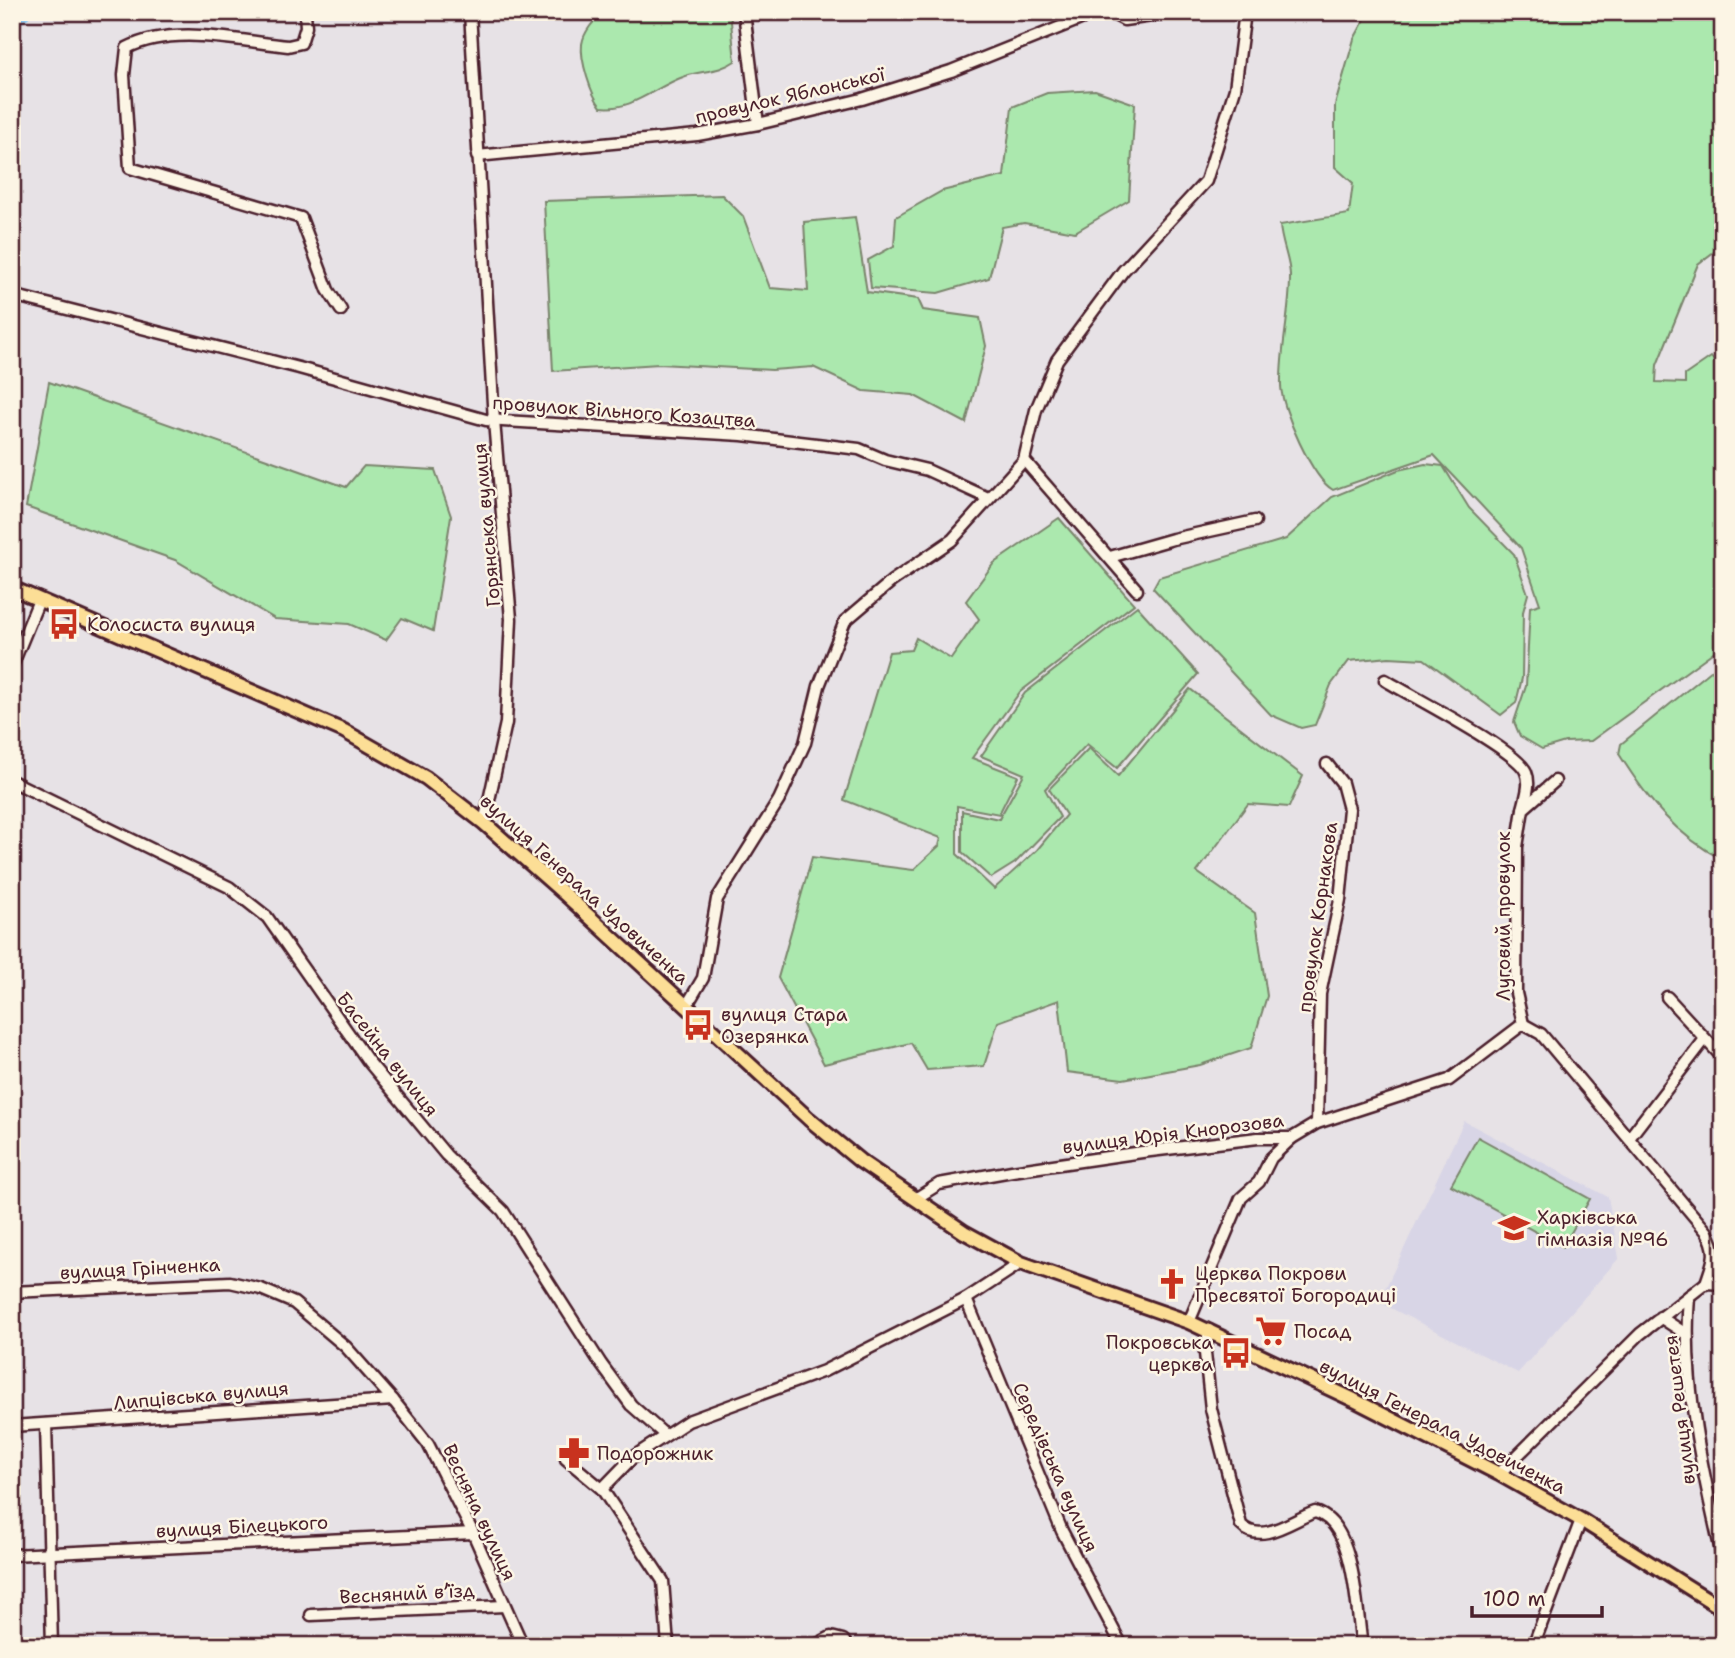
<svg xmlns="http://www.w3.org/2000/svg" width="1735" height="1658" viewBox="0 0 1735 1658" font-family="'Shantell Sans',sans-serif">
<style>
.built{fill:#d8d5e6}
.green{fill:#abe8ae;stroke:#7a846c;stroke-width:2}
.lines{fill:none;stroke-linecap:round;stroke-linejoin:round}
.river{stroke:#95cef5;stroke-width:16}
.minor-casing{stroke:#4a1f2b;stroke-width:15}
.major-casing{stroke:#4a1f2b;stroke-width:18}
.minor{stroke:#fcf5e5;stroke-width:10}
.major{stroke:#fcde96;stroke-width:12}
.labels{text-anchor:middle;stroke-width:5;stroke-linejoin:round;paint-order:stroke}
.street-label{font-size:19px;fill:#4a1f2b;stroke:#fcf5e5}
.poi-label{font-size:19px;fill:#4a1f2b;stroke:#fcf5e5;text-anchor:start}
</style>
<rect width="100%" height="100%" fill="#e7e2e6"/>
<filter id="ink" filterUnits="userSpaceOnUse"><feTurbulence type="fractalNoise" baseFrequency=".0143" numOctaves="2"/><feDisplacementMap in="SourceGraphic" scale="14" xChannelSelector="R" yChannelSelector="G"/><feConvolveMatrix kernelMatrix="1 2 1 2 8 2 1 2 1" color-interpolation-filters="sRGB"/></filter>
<g filter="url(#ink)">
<path class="built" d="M1464 1121 1608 1197 1619 1258 1518 1373 1379 1302Z"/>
<g class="green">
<path d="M603 12H730L735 61C718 73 701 70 683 77 655 87 632 111 601 107 591 95 580 60 582 44 584 31 594 21 603 12Z"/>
<path d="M1369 12H1723V245L1698 264 1657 365 1656 382 1685 383V375L1711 357 1723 372V645L1591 741 1565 742 1542 749 1520 736 1514 722 1526 686 1530 607 1540 604 1521 548 1434 455 1333 490C1312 478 1282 410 1281 386 1280 350 1290 314 1290 278 1291 263 1281 243 1280 225L1349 214 1353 183 1335 167V105L1354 39Z"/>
<path d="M1095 90 1135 104 1129 200 1075 232 1024 223 1002 227 989 278 938 293 871 288 868 260 894 246 896 217 942 191 1004 176 1012 107 1047 93Z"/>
<path d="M722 195 743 216 770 288 808 291 804 222 855 217 867 292 918 299 923 310 980 318 986 346 966 423 913 395 864 391 813 367 772 370 659 364 553 371 544 201Z"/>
<path d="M49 382 346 487 364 466 435 470 451 516 433 631 402 618 386 640 349 624 275 619 175 560 26 507Z"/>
<path d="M1425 464 1443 466 1469 508 1514 554 1528 594 1523 612 1522 678 1516 703 1501 715 1424 659 1389 657 1349 661 1331 685 1315 725 1301 728 1271 715 1153 588 1159 577 1286 539 1332 497 1398 470Z"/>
<path d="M1059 518 1134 604 1020 692 972 758 1018 776 999 814 957 806V854L994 889 1037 850 1066 815 1049 789 1089 748 1118 776 1190 689 1303 776 1289 807 1248 804 1197 872 1255 913 1267 996 1251 1048 1200 1065 1123 1079 1067 1072 1059 1000 998 1022 984 1066 927 1070 911 1043 824 1064 778 978 812 857 913 870 939 846 941 838 844 800 889 652 911 650 916 638 951 659 979 619 966 601 994 563Z"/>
<path d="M1137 606 1198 674 1117 768 1087 744 1045 789 1060 817 1015 863 991 878 962 852V811L999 819 1024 774 981 756 1025 693Z"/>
<path d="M1723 661V860C1674 834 1648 800 1619 754L1621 744Z"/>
<path d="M1478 1137 1590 1199 1563 1247 1451 1185Z"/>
</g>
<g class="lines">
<path class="river" d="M12 21 23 12"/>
<defs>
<g id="minor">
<path d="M305 12 306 27 301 43 288 46C238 41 173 24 127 48L124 75 130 168 301 218 328 290 341 310"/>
<path d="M470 12 494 421 511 619 506 723 484 823"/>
<path d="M744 12 758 124"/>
<path d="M1109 12 1124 20 1180 12"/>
<path d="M477 156 697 135 758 124 862 99 951 71 1098 12"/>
<path d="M12 295 299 368 486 420 742 435 859 449 885 460 927 470 988 498"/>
<path d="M1024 460 1137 590"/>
<path d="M1110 557 1173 539 1255 521"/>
<path d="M12 666 39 600"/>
<path d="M1385 680C1411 696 1517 750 1526 772 1531 784 1526 796 1523 809"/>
<path d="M12 781 229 887 267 917 368 1061 446 1155 503 1211 601 1364 631 1405 665 1435"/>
<path d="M1667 997 1723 1058"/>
<path d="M687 1005 703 978 717 899 779 800 805 743 819 686 845 621 892 581 952 540 1024 460 1036 410 1057 360 1123 271 1206 181 1235 89 1245 12"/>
<path d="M1523 1024 1516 993 1517 847 1523 809 1555 781"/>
<path d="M1317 1123 1320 994 1340 900 1349 809 1342 783 1327 764"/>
<path d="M1630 1137 1705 1039"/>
<path d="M915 1199 939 1184 1012 1171 1142 1152 1258 1138H1292L1317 1123 1449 1080 1523 1024 1541 1034 1707 1232C1719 1252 1713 1262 1706 1283"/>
<path d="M1706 1283 1723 1284"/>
<path d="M12 1292 230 1282 261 1289 294 1303 346 1347 393 1400 428 1444 473 1533 523 1646"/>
<path d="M1689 1296C1682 1385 1703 1474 1723 1560"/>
<path d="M966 1299 1062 1531 1122 1646"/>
<path d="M1660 1317 1686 1334"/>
<path d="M1189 1322 1241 1198 1259 1182 1271 1158 1292 1138"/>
<path d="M1209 1330 1205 1353 1211 1409 1241 1525C1261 1546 1294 1519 1315 1512 1356 1523 1356 1609 1362 1646"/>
<path d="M46 1424 52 1646"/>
<path d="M12 1426 393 1400"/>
<path d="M566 1459 602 1489 663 1581 668 1646"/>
<path d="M1499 1474 1640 1334 1706 1283"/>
<path d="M602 1489 633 1457 688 1421 824 1371 966 1299 1021 1263"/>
<path d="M12 1555 473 1533"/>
<path d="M311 1615 504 1606"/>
<path d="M814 1646 831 1637 843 1640 848 1646"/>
<path d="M1533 1646 1581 1520"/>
</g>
<path id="major" d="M12 588 344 731 426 778 484 823 567 896 809 1119 860 1161 964 1232 1021 1263 1189 1322 1354 1400 1499 1474 1581 1520 1723 1609"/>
</defs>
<use href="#minor" class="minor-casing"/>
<use href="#major" class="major-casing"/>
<use href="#minor" class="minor"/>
<use href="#major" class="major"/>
</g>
</g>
<defs>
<symbol id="bus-bare" viewBox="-9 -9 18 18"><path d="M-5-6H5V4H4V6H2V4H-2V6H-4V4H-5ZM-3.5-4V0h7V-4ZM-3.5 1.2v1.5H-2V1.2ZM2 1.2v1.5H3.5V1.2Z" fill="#c8321e" stroke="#fcf5e5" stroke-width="2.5" paint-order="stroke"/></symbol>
<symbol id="school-bare" viewBox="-9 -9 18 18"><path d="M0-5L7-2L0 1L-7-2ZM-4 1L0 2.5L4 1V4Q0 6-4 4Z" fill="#c8321e" stroke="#fcf5e5" stroke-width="2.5" paint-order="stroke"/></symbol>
<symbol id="church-bare" viewBox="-9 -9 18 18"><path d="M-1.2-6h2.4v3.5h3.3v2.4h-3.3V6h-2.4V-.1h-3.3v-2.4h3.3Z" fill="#c8321e" stroke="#fcf5e5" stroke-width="2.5" paint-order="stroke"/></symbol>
<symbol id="supermarket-bare" viewBox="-9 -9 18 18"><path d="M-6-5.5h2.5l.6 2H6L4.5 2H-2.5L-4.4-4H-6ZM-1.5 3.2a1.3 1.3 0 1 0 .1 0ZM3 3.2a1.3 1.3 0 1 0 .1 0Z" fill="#c8321e" stroke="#fcf5e5" stroke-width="2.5" paint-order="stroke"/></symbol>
<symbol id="pharmacy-bare" viewBox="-9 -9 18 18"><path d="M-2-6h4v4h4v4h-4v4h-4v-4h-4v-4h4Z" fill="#c8321e" stroke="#fcf5e5" stroke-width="2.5" paint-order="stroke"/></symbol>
</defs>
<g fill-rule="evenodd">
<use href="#bus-bare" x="42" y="602" width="44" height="44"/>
<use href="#bus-bare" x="676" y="1003" width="44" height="44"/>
<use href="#school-bare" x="1492" y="1206" width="44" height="44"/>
<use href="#church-bare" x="1150" y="1262" width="44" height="44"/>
<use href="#supermarket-bare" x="1249" y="1309" width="44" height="44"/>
<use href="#bus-bare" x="1214" y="1331" width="44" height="44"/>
<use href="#pharmacy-bare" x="552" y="1431" width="44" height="44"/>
</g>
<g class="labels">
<g class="street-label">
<text transform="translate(790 95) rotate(-13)" y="7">провулок Яблонської</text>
<text transform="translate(624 411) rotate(4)" y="7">провулок Вільного Козацтва</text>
<text transform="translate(486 525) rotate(-95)" y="7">Горянська вулиця</text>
<text transform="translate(585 889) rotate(42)" y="7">вулиця Генерала Удовиченка</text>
<text transform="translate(1503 916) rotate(-90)" y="7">Луговий провулок</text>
<text transform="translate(1317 917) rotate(-82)" y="7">провулок Корнакова</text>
<text transform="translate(388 1054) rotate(52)" y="7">Басейна вулиця</text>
<text transform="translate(1173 1133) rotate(-7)" y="7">вулиця Юрія Кнорозова</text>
<text transform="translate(140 1268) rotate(-3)" y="7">вулиця Грінченка</text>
<text transform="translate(201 1395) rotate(-5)" y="7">Липцівська вулиця</text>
<text transform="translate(1679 1410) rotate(-97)" y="7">вулиця Решетея</text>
<text transform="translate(1443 1426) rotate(27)" y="7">вулиця Генерала Удовиченка</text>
<text transform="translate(1056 1467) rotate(66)" y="7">Середівська вулиця</text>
<text transform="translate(480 1512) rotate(65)" y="7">Весняна вулиця</text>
<text transform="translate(242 1526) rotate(-3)" y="7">вулиця Білецького</text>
<text transform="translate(407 1593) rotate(-3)" y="7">Весняний вʼїзд</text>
</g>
<g class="poi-label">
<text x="87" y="631">Колосиста вулиця</text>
<text x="721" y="1021">вулиця Стара<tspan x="721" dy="22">Озерянка</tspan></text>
<text x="1537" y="1224">Харківська<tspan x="1537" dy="22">гімназія №96</tspan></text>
<text x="1195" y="1280">Церква Покрови<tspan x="1195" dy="22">Пресвятої Богородиці</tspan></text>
<text x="1294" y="1338">Посад</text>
<text x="1213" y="1349" text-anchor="end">Покровська<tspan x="1213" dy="22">церква</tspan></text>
<text x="597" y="1460">Подорожник</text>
</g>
</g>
<rect width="1735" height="1658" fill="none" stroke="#fcf5e5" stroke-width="42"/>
<rect x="21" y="21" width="1693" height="1616" fill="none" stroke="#4a1f2b" stroke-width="2.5" filter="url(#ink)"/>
<path d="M1472 1606v10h130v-10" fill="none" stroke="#4a1f2b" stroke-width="3.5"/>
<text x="1483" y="1606" font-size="21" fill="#4a1f2b" stroke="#fcf5e5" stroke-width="5" paint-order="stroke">100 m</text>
</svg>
